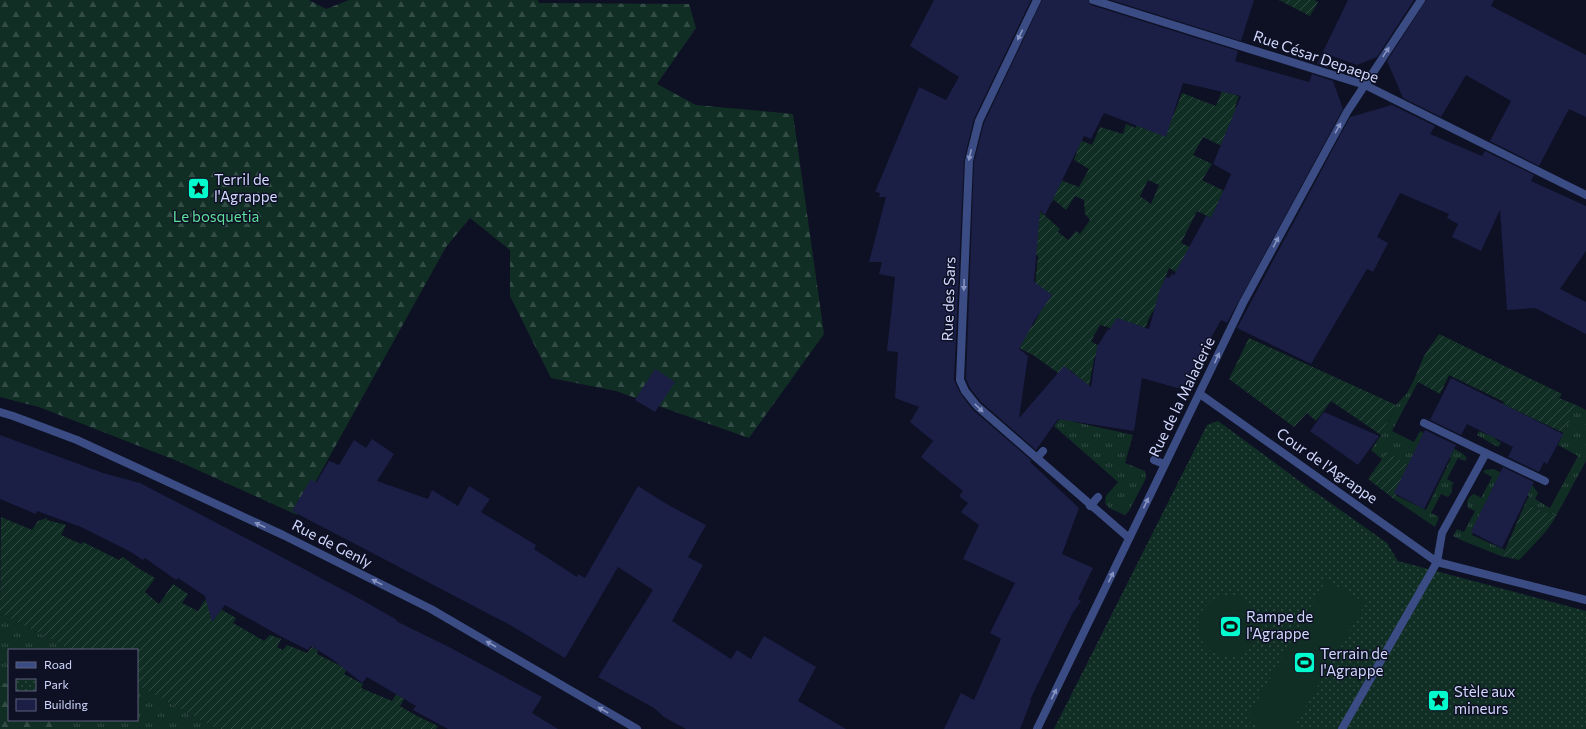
<svg xmlns="http://www.w3.org/2000/svg" width="1586" height="729" viewBox="0 0 1586 729" font-family="Commissioner,sans-serif">
<style>
.grass{fill:url(#grass-tufts)}
.forest{fill:url(#forest-firs)}
.park{fill:url(#park-dots)}
.garden{fill:url(#garden-furrows);fill-rule:evenodd}
.pitch{fill:#112e25}
.building{fill:#1b1e45;fill-rule:evenodd}
.lines{fill:none;stroke-linecap:round;stroke-linejoin:round}
.lane{stroke:#3a4c83;stroke-width:8}
.street{stroke:#3a4c83;stroke-width:8}
.oneway{fill:#8692c1}
.labels{text-anchor:middle;stroke-width:3;stroke-linejoin:round;paint-order:stroke}
.street-label{font-size:15px;fill:#d2d9ff;stroke:#0e1124}
.poi-label{font-size:15px;fill:#d2d9ff;stroke:#0e1124;text-anchor:start}
.park-label{font-size:15px;fill:#5edf9a;stroke:#0e1124}
</style>
<defs>
<pattern id="grass-tufts" width="24" height="20" patternUnits="userSpaceOnUse"><rect width="24" height="20" fill="#112e25"/><path d="M3 7l-1-3M5 7V3M7 7l1-3M15 17l-1-3M17 17v-4M19 17l1-3" fill="none" stroke="#334c46"/></pattern>
<pattern id="forest-firs" width="22" height="20" patternUnits="userSpaceOnUse"><rect width="22" height="20" fill="#112e25"/><path d="M5 1l3.5 6h-7zM16 11l3.5 6h-7z" fill="#334c46"/></pattern>
<pattern id="park-dots" width="8" height="8" patternUnits="userSpaceOnUse"><rect width="8" height="8" fill="#112e25"/><path d="M2 2h.1M6 6h.1" fill="none" stroke="#334c46" stroke-width="1.8" stroke-linecap="round"/></pattern>
<pattern id="garden-furrows" width="10" height="10" patternUnits="userSpaceOnUse"><rect width="10" height="10" fill="#112e25"/><path d="M-1 1l2-2M0 10L10 0M9 11l2-2" fill="none" stroke="#334c46"/></pattern>
</defs>
<rect width="100%" height="100%" fill="#0e1124"/>
<g class="grass">
<path d="M1413 382H1418L1392 431 1414 442 1420 431 1462 453 1467 458 1465 461 1458 458 1447 479 1454 483 1452 485V492L1448 497 1441 494 1431 513 1439 517 1435 527 1394 499 1395 495 1426 510 1451 458 1420 443 1409 466 1387 453 1383 460 1371 450 1381 435 1396 405 1407 393Z"/>
<path d="M1504 402 1511 408 1495 439 1501 443 1498 447 1477 435 1479 431 1488 435Z"/>
<path d="M1576 405 1586 410V461L1556 516 1525 504 1529 496 1496 481 1472 535 1505 550 1501 556 1461 540 1453 536 1457 529 1464 532 1475 511 1468 508C1466 501 1468 497 1474 494L1481 498 1492 477 1483 472 1485 470 1493 469 1533 486 1538 493 1535 499 1550 508 1578 456 1558 445Z"/>
<path d="M1062 416 1075 422 1133 435 1125 463 1145 471 1146 478 1129 511 1125 515 1109 508 1105 503 1106 496 1118 482 1054 426Z"/>
<path d="M0 613 72 650H9V720H137V685L217 729H0Z"/>
</g>
<g class="forest">
<path d="M0 0H309L326 9 349 0H538L539 3 689 4 696 28 657 84 696 105 793 114 824 334 749 438 616 391 551 378 510 296V250L470 218 446 247 297 515 180 462 39 407 0 397Z"/>
<path d="M0 682 9 685V720H58L66 729H0Z"/>
</g>
<path class="park" d="M1218 421 1298 480 1387 543 1398 561 1586 611V729H1054L1207 425Z"/>
<g class="garden">
<path d="M1279 0H1314L1318 2 1310 16Z"/>
<path d="M1222 91 1239 96 1235 107 1247 111 1224 147 1203 137 1193 155 1212 164 1202 180 1224 191 1211 218 1197 211 1181 243 1192 248 1183 276 1169 268 1160 291 1167 294 1151 314 1141 337 1100 325 1091 341 1100 347 1094 359 1089 386 1070 370 1061 375 1033 355 1015 346 1027 323 1033 326 1042 308 1035 285 1038 256 1026 249 1032 204 1060 229 1058 232 1068 240 1076 231 1080 234 1090 220 1085 214 1084 200 1075 196 1066 210 1054 200 1047 207 1053 177 1079 187 1089 169 1074 160 1077 152 1066 146 1071 136 1092 145 1100 127 1123 134 1126 124 1136 128 1139 117 1151 109 1173 116 1182 93 1216 106ZM1148 180 1159 185 1151 204 1140 196Z"/>
<path d="M1439 334 1562 394 1559 398 1576 405 1564 433 1511 408 1504 402 1449 375 1440 394 1418 382H1413L1424 356Z"/>
<path d="M1249 338 1396 405 1381 435 1331 401 1316 421 1307 413 1294 427 1229 379Z"/>
<path d="M1387 452 1409 466 1394 499 1368 479Z"/>
<path d="M1525 504 1556 516C1547 533 1532 546 1519 560L1501 556 1505 550Z"/>
<path d="M1 517 32 530 38 521 47 518V520L66 525 61 535 81 544 83 542 119 560 123 557 138 568 155 578 145 592 159 604 173 584 188 594 182 603 198 611 205 600 236 618 233 623 264 641 270 635 281 639 277 647 283 650 287 645 307 653 312 647 318 650 317 654 347 669 344 674 363 684 361 688 392 701 400 688 408 692 400 706 417 716 438 726 436 729H217L137 685V650H72L0 613Z"/>
</g>
<g class="pitch">
<path d="M1326 580 1366 603 1293 729H1263L1246 720Z"/>
<circle cx="1229" cy="626" r="31"/>
</g>
<g class="building">
<path d="M934 0H1031L974 119 964 160 954 380 960 393 973 410 1031 460 1030 462 1079 508 1062 554 1093 568 1078 599 1081 601 1072 614 1030 700 1031 701 1020 729H944L961 693 974 700 1001 639 990 633 1015 583 963 559 979 525 961 512 968 503 959 496 963 491 921 457 933 441 910 422 919 407 895 398 898 352 887 351 895 277 879 274 882 262H869L886 197H879L880 193 875 192 919 87 946 100 959 77 910 46Z"/>
<path d="M1042 0H1088L1091 5 1238 51 1235 61 1309 82 1312 74 1333 81 1343 109 1227 323 1221 320 1193 370 1188 391 1142 378 1134 431 1058 419 1036 450 981 402 970 388 966 379 974 162 984 123ZM1183 83 1241 96 1213 164 1231 174 1211 218 1206 216 1174 275 1172 274 1169 278 1166 277 1160 289 1149 329 1117 318 1109 330 1108 329 1097 347 1091 387 1064 366 1019 418 1028 356 1019 349 1036 318 1052 295 1034 282 1040 210 1045 215 1084 136 1091 139 1104 113 1166 137Z"/>
<path d="M1111 0H1254L1241 41Z"/>
<path d="M1348 0H1414L1377 57 1357 65 1323 53 1328 68 1317 64Z"/>
<path d="M1426 0H1494L1491 6 1586 55V117L1569 109 1539 166 1490 141 1511 101 1466 75 1441 117 1403 98 1387 61Z"/>
<path d="M1392 105 1435 126 1430 134 1482 156 1485 151 1534 175 1531 181 1586 206V251L1560 289 1586 302V334L1535 308 1507 310 1500 210 1481 251 1452 237 1458 224 1447 218 1449 214 1400 193 1377 237 1388 243 1373 272 1367 269 1311 364 1237 328 1350 117Z"/>
<path d="M655 369 675 382 655 412 635 400Z"/>
<path d="M1451 378 1563 434 1547 464 1544 462 1539 472 1508 457 1513 447 1467 424 1461 435 1430 420Z"/>
<path d="M1324 412 1379 436 1358 465 1310 431Z"/>
<path d="M1425 430 1456 445 1424 509 1394 493Z"/>
<path d="M0 435 103 473 140 483 261 546 362 600 397 620 396 621 451 648 542 697 532 713 558 729H448L413 710 416 706 367 677 362 683 332 659 311 646 308 650 280 636 225 605 212 622 205 596 178 578 176 580 145 558 143 560 129 551 81 527 37 511 36 514 0 499Z"/>
<path d="M372 439 394 454 377 481 428 499 432 490 458 506 469 486 490 499 481 512 536 545 534 549 577 577 578 574 585 578 638 486 670 506 706 525 688 557 703 565 672 621 731 659 737 650 751 659 764 636 816 667 798 701 846 729H686L664 717 654 708 598 677 653 590 618 567 565 658 510 625 292 511 311 479 316 483 329 461 339 465 354 440 366 448Z"/>
<path d="M1503 467 1534 482 1502 548 1471 532Z"/>
</g>
<g class="lines">
<g class="lane">
<path d="M1037 458 1043 451"/>
<path d="M1154 460 1164 464"/>
<path d="M1090 506 1098 497"/>
</g>
<g class="street">
<path d="M1037 0 979 121 969 161 960 380 965 391 977 406 1129 538"/>
<path d="M1093 0 1365 85 1586 195"/>
<path d="M1200 394 1437 562 1586 600"/>
<path d="M0 412 13 416 77 440 283 535 431 609 637 729"/>
<path d="M1424 423 1486 453"/>
<path d="M1037 729 1243 303 1347 112 1421 0"/>
<path d="M1342 729 1437 562 1442 533 1486 453 1545 481"/>
</g>
</g>
<defs><path id="oneway-solid" d="M-6-.8H1V-3.2L6.5 0L1 3.2V.8H-6Z"/></defs>
<g class="oneway">
<use href="#oneway-solid" transform="translate(1020 35) rotate(116)"/>
<use href="#oneway-solid" transform="translate(1386 52) rotate(-57)"/>
<use href="#oneway-solid" transform="translate(1338 128) rotate(-61)"/>
<use href="#oneway-solid" transform="translate(970 155) rotate(103)"/>
<use href="#oneway-solid" transform="translate(1276 242) rotate(-62)"/>
<use href="#oneway-solid" transform="translate(964 285) rotate(92)"/>
<use href="#oneway-solid" transform="translate(1217 358) rotate(-65)"/>
<use href="#oneway-solid" transform="translate(979 408) rotate(44)"/>
<use href="#oneway-solid" transform="translate(1146 503) rotate(-65)"/>
<use href="#oneway-solid" transform="translate(260 525) rotate(-155)"/>
<use href="#oneway-solid" transform="translate(1111 577) rotate(-64)"/>
<use href="#oneway-solid" transform="translate(377 582) rotate(-153)"/>
<use href="#oneway-solid" transform="translate(491 644) rotate(-150)"/>
<use href="#oneway-solid" transform="translate(1054 694) rotate(-64)"/>
<use href="#oneway-solid" transform="translate(603 710) rotate(-150)"/>
</g>
<defs>
<symbol id="sight-square" viewBox="-11 -11 22 22"><rect x="-9" y="-9" width="18" height="18" rx="4" fill="#01fbcd" stroke="#0e1124"/><path d="M0-6L1.8-2.2L6-1.7L2.9 1.2L3.7 5.4L0 3.3L-3.7 5.4L-2.9 1.2L-6-1.7L-1.8-2.2Z" fill="#111"/></symbol>
<symbol id="stadium-square" viewBox="-11 -11 22 22"><rect x="-9" y="-9" width="18" height="18" rx="4" fill="#01fbcd" stroke="#0e1124"/><path d="M0-5a6.5 5 0 1 0 0 10a6.5 5 0 1 0 0-10ZM-3.5-1.8h7v3.6h-7Z" fill="#111"/></symbol>
</defs>
<g fill-rule="evenodd">
<use href="#sight-square" x="186" y="176" width="25" height="25"/>
<use href="#stadium-square" x="1218" y="614" width="25" height="25"/>
<use href="#stadium-square" x="1292" y="650" width="25" height="25"/>
<use href="#sight-square" x="1426" y="688" width="25" height="25"/>
</g>
<g class="labels">
<g class="street-label">
<text transform="translate(1316 57) rotate(19)" y="5">Rue César Depaepe</text>
<text transform="translate(949 299) rotate(-88)" y="5">Rue des Sars</text>
<text transform="translate(1182 397) rotate(-64)" y="5">Rue de la Maladerie</text>
<text transform="translate(1327 466) rotate(35)" y="5">Cour de l'Agrappe</text>
<text transform="translate(332 544) rotate(27)" y="5">Rue de Genly</text>
</g>
<g class="poi-label">
<text x="214" y="185">Terril de<tspan x="214" dy="17">l'Agrappe</tspan></text>
<text x="1246" y="622">Rampe de<tspan x="1246" dy="17">l'Agrappe</tspan></text>
<text x="1320" y="659">Terrain de<tspan x="1320" dy="17">l'Agrappe</tspan></text>
<text x="1454" y="697">Stèle aux<tspan x="1454" dy="17">mineurs</tspan></text>
</g>
<g class="park-label">
<text x="216" y="222">Le bosquetia</text>
</g>
</g>
<rect x="8" y="649" width="130" height="72" fill="#0e1124" stroke="#5c617c"/>
<rect x="16" y="662" width="20" height="6" fill="#3a4c83" stroke="#5c617c"/>
<text x="44" y="669" font-size="12" fill="#d2d9ff">Road</text>
<rect x="16" y="679" width="20" height="12" fill="url(#park-dots)" stroke="#5c617c"/>
<text x="44" y="689" font-size="12" fill="#d2d9ff">Park</text>
<rect x="16" y="699" width="20" height="12" fill="#1b1e45" stroke="#5c617c"/>
<text x="44" y="709" font-size="12" fill="#d2d9ff">Building</text>
</svg>
